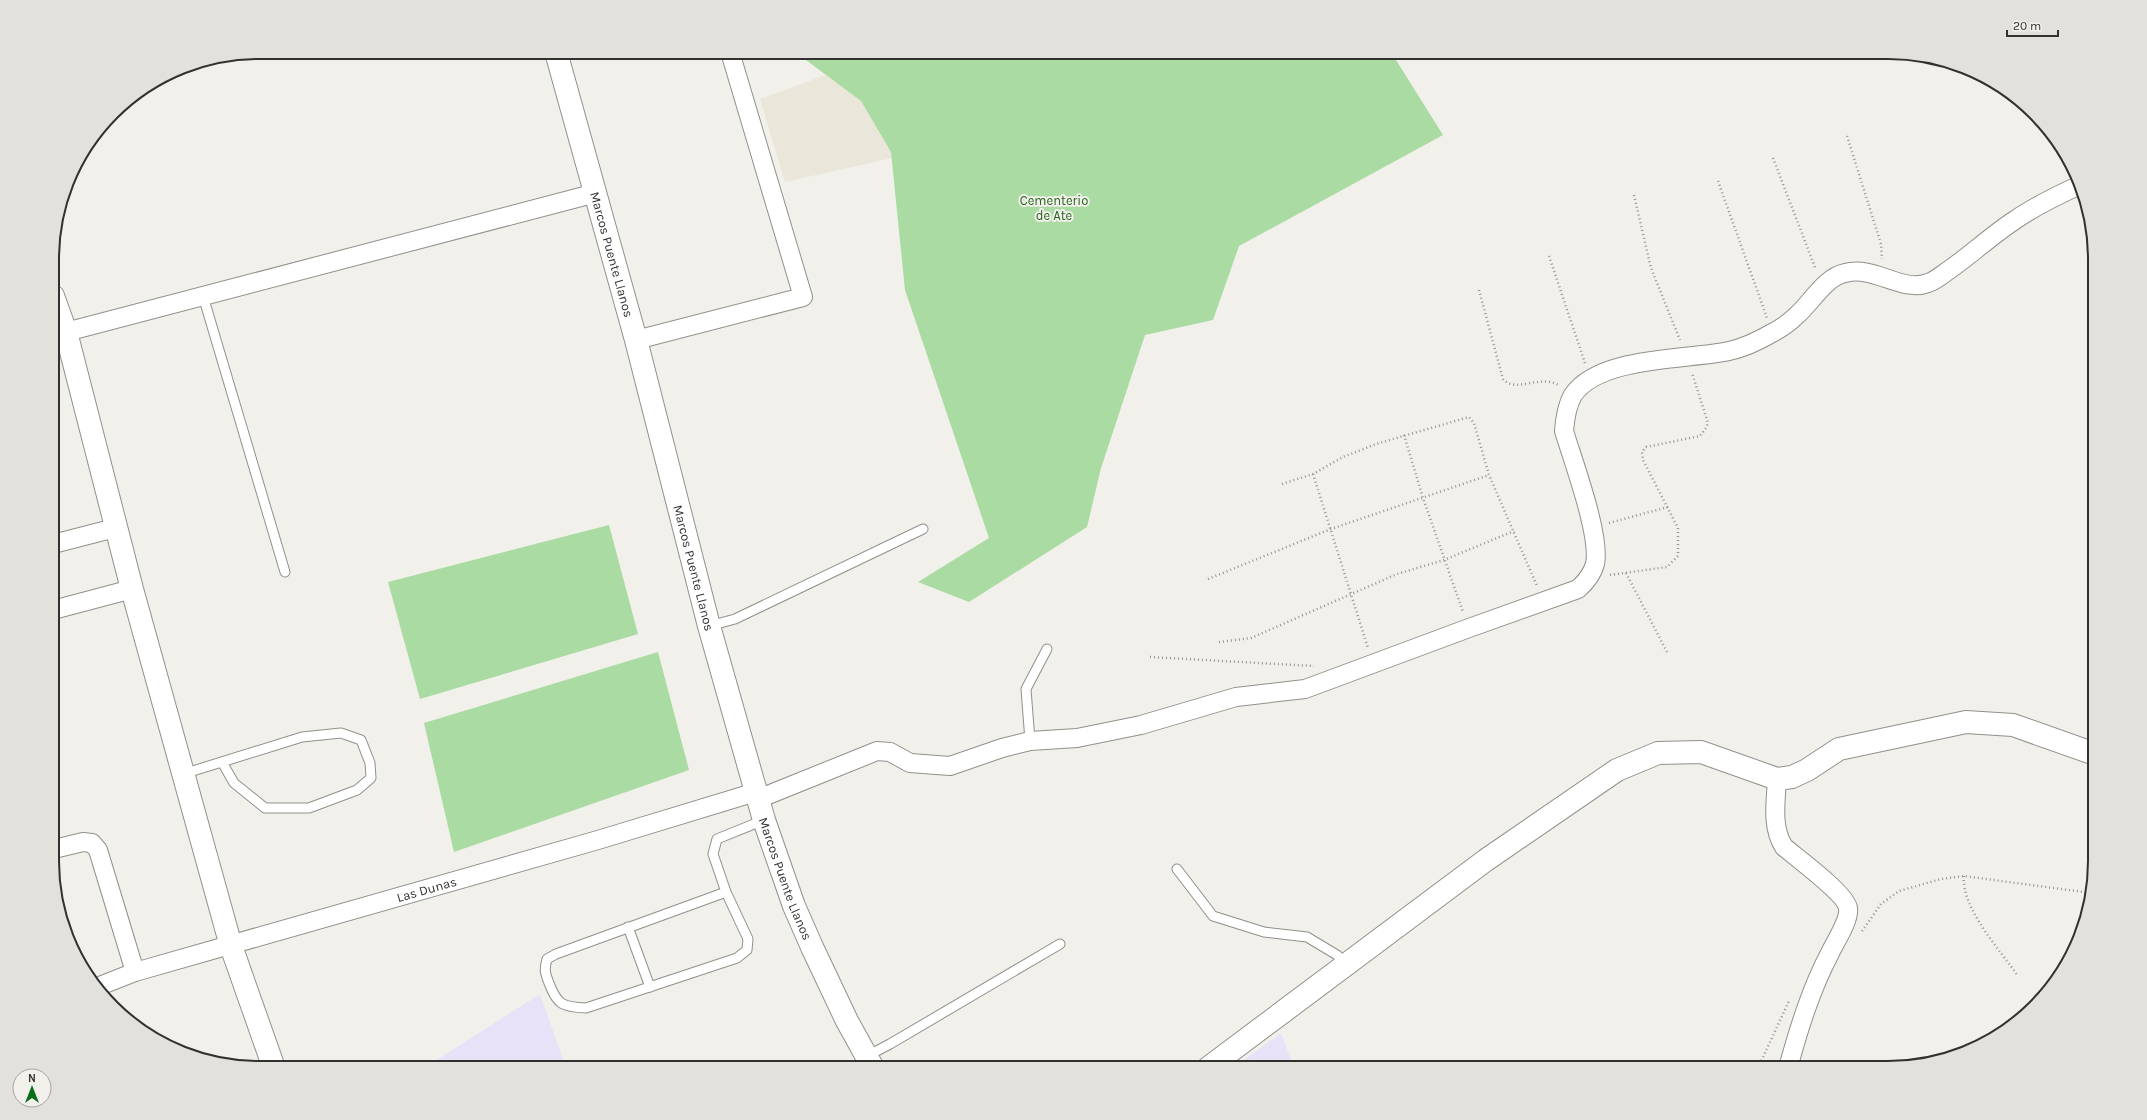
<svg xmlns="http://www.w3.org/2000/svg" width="2147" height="1120" viewBox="0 0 2147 1120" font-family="Karla,sans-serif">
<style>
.built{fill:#eae6d9}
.industrial{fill:#e8e2f8}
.green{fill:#aadba2}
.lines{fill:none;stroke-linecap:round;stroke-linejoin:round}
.service-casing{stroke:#91908b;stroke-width:11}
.minor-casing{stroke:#91908b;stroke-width:20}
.tertiary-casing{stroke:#91908b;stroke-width:24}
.path{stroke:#959490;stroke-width:2.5;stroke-dasharray:1 3;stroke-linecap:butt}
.service{stroke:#fff;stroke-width:9}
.minor{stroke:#fff;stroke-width:18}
.tertiary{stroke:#fff;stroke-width:22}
.labels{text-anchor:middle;stroke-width:4;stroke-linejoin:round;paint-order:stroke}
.park-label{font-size:13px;fill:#27641d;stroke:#f1f0ea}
.street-label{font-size:13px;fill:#32312f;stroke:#f1f0ea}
.rim{fill:none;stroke:#32312f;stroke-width:2}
</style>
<rect width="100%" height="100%" fill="#f1f0ea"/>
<path class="built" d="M826 75 861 101 892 152V158L785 182 760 99Z"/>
<g class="industrial">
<path d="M540 994 566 1068H424Z"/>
<path d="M1281 1033 1294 1068H1233Z"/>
</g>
<g class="green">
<path d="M805 52H1391L1443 135 1239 246 1213 320 1145 335 1101 468 1087 527 969 602 918 582 989 538 905 290 891 152 861 101 806 60Z"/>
<path d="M609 525 638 634 420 699 388 582Z"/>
<path d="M658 652 689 770 454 852 424 723Z"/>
<path d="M54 857 62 893 56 895Z"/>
</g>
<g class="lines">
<defs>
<g id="service">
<path d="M203 296 285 572"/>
<path d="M709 626 735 619 923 529"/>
<path d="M1030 741 1026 689 1047 649"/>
<path d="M183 774 302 737 341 733 361 740 370 763 371 778 357 790 309 808H265L234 783 222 762"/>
<path d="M1177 869 1213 916 1264 932 1307 937 1337 955 1347 965"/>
<path d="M726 892 556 954 547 959C544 970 545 973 549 983 557 1005 563 1007 586 1008L737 958 747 950 748 939 726 892 713 854 717 839 764 820"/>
<path d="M628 927 650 987"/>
<path d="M867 1056 890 1044 1060 944"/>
</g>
<g id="minor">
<path d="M66 332 596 193"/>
<path d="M636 340 803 297 730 52"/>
<path d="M53 544 115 528"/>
<path d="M53 610 132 589"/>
<path d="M1777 779C1776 801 1771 827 1784 847 1797 858 1846 894 1848 908 1850 920 1835 942 1830 953 1811 989 1799 1028 1788 1068"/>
<path d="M758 799 877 751 890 752 910 763 950 766 1002 748 1030 741 1077 738 1141 725 1236 697 1305 689 1469 628 1578 589C1586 582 1592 575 1595 564 1601 536 1573 461 1564 431 1565 419 1567 405 1573 395 1599 356 1688 360 1729 351 1743 348 1760 340 1772 333 1780 329 1790 322 1797 315 1811 303 1825 277 1845 273 1875 265 1901 293 1928 283 1935 281 1943 274 1949 270 1972 254 1992 235 2015 220 2035 206 2058 195 2080 185"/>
<path d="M54 849 83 842 92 843 98 850 135 972"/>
<path id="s1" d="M97 987 135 972 598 840 756 792"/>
</g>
<g id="tertiary">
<path id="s2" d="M556 52 636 340 709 626 764 820 794 906 812 947 847 1021 873 1068"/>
<path d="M53 296 66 332 132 589 231 946 274 1068"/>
<path d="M1208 1068 1486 860 1617 770 1658 753 1701 752 1777 779 1792 777 1807 770 1839 749 1966 722 2013 725 2095 754"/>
</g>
</defs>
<use href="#service" class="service-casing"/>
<use href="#minor" class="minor-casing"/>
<use href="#tertiary" class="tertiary-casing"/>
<g class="path">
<path d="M1847 136 1881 244 1882 259"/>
<path d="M1773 158 1816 270"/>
<path d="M1718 181 1767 318"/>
<path d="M1634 195 1651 268 1680 340"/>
<path d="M1549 256 1585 363"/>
<path d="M1479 290 1503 379C1516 394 1541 373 1560 386"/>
<path d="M1404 435 1423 498 1463 612"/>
<path d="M1313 474 1368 648"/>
<path d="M1282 484 1313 474 1343 457 1376 444 1469 417 1474 423 1489 475 1537 586"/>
<path d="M1609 523 1668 507"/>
<path d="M1626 573 1667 652"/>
<path d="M1610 575 1667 567 1678 556V528L1643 460 1642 452 1646 447 1700 436 1706 428 1708 423 1692 373"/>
<path d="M1208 579 1331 529 1489 475"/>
<path d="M1219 642 1251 638 1397 574 1444 560 1514 531"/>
<path d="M1150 657 1314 666"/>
<path d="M1964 876C1961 908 2000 950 2018 976"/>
<path d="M1862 931 1881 904 1899 891 1941 879 1964 876 2091 893"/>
<path d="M1758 1068 1789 1001"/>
</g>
<use href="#service" class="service"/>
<use href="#minor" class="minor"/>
<use href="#tertiary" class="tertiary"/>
</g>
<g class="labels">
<g class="park-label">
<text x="1054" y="205">Cementerio<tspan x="1054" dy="15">de Ate</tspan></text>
</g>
<g class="street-label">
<text dy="5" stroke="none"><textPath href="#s2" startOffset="210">Marcos Puente Llanos</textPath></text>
<text dy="5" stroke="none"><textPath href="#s2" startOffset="534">Marcos Puente Llanos</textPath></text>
<text dy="5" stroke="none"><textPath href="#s2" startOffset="858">Marcos Puente Llanos</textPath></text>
<text dy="5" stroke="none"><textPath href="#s1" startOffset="344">Las Dunas</textPath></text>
</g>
</g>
<path d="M0 0H2147V1120H0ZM259 59H1888A200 200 0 0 1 2088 259V861A200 200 0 0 1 1888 1061H259A200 200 0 0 1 59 861V259A200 200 0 0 1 259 59Z" fill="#e2e1db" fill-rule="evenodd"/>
<path class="rim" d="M259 59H1888A200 200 0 0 1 2088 259V861A200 200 0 0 1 1888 1061H259A200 200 0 0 1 59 861V259A200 200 0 0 1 259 59Z"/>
<g transform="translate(32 1088)"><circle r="19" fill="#f1f0ea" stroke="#a5a49f"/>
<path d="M0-3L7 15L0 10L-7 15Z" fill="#0a6d1a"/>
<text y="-6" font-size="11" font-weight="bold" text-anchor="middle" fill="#32312f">N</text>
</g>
<path d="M2007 30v6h51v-6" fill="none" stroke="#32312f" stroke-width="2"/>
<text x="2013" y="30" font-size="12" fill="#32312f" stroke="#f1f0ea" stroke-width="3" paint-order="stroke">20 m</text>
</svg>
